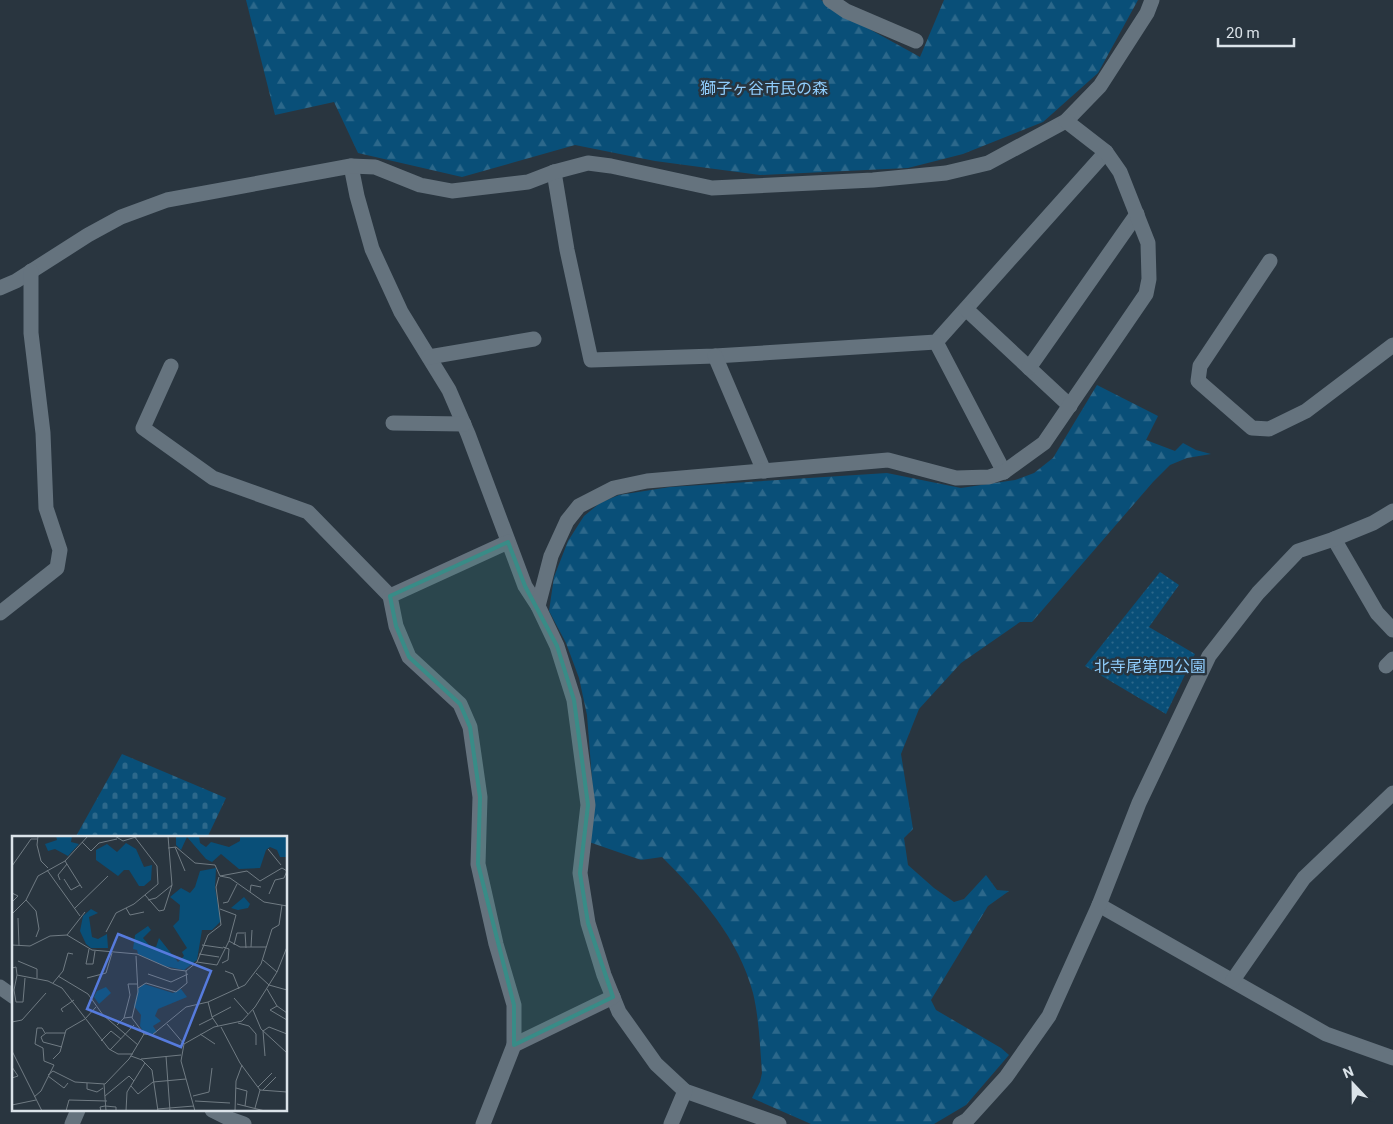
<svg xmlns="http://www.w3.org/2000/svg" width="1393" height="1124" viewBox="0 0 1393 1124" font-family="Roboto,'Noto Sans JP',sans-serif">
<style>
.grass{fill:url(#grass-dots)}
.forest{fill:url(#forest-firs)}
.cemetery{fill:url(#cemetery-stones)}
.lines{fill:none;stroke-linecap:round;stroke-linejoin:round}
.minor{stroke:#65737e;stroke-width:15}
.marked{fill:#388c87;fill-opacity:0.2;stroke:#388c87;stroke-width:4;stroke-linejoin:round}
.labels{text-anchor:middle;stroke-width:5;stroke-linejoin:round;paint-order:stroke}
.park-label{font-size:16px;fill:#8fccfb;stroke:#29353f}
.inset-road{fill:none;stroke:#707b83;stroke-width:1}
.view{fill:#567bdd;fill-opacity:0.15;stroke:#567bdd;stroke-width:2.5}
.inset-edge{fill:none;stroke:#dbe3e9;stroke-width:2.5}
</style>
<defs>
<pattern id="grass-dots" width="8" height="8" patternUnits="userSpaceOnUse" patternTransform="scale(1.25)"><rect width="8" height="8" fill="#094f78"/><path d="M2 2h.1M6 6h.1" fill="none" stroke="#2c688b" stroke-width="1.8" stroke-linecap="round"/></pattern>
<pattern id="forest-firs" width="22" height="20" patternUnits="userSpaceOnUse" patternTransform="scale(1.25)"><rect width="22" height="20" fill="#094f78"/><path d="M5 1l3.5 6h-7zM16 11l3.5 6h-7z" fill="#2c688b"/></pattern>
<pattern id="cemetery-stones" width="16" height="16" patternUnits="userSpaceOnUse" patternTransform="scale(1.25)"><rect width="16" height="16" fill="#094f78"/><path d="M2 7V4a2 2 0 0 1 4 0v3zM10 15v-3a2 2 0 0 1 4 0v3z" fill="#2c688b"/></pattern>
</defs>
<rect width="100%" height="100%" fill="#29353f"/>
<path class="grass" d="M1160 572 1179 585 1149 627 1195 654 1166 714 1085 666Z"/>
<g class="forest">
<path d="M246 0H821L862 25 920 57 944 0H1138L1098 73 1043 122 963 154 908 168 760 175 655 161 575 145 462 177 358 153 334 102 275 115Z"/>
<path d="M1097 385 1158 416 1146 440 1175 451 1183 443 1196 450 1211 454 1187 458 1170 465 1153 482 1032 622H1020L961 663 919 709 901 754 913 829 904 838 908 865 934 888 954 902 964 899 986 875 997 890 1009 891 988 906 931 1000 936 1010 1001 1048 1009 1055 966 1105 934 1124H811L752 1098 760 1082 762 1073C760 1046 759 1018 753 993 739 939 700 895 662 857L641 860 589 842 594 805 587 715 579 678 566 643 549 611 554 577 568 541 584 516 600 503 619 495 670 487 887 473 961 488 1015 480 1034 473 1053 458Z"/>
</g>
<path class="cemetery" d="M122 754 226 798 207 838H75Z"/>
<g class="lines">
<g class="minor">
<path d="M830 0 846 11 916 41"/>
<path d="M351 166 357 196 372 249 401 312 449 390 468 434 525 586 538 606 557 646 574 700 588 805 580 873 588 923 604 975 619 1012 656 1064 685 1091 779 1124"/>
<path d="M554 172 567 250 591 360 715 356 936 342 1106 152"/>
<path d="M1270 261 1200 366 1198 381 1252 428 1269 429 1306 411 1393 345"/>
<path d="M0 288 16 281 88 235 121 217 167 200 351 166 375 167 420 185 452 191 528 182 554 172 588 163 611 166 712 188 873 180 946 173 988 163 1066 121 1100 86 1147 13 1152 0"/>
<path d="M966 309 1070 406"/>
<path d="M936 342 1004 472"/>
<path d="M715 356 764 471"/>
<path d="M429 357 534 339"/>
<path d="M171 366 143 428 213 478 308 512 390 596"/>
<path d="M1029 368 1137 214"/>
<path d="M393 423 464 424"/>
<path d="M1334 539 1377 613 1393 630"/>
<path d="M508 542 390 596 396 626 409 657 460 704 470 727 480 797 478 864 496 944 514 1005V1045"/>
<path d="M538 606 551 556 567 521 579 506 614 488 647 481 888 460 956 478 989 477 1004 472 1044 443 1146 294 1149 279 1148 243 1120 172 1106 152 1066 121"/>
<path d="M0 613 57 568 60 550 46 508 43 433 31 333V271"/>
<path d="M1386 666 1393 659"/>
<path d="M1099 905 1326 1034 1393 1058"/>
<path d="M1233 980 1304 878 1393 793"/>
<path d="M0 987 14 997"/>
<path d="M212 1110 230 1119 244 1124"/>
<path d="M72 1124 78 1110"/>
<path d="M483 1124 514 1045 613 997"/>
<path d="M671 1124 685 1091"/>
<path d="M960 1124 967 1120 1006 1077 1049 1016 1099 905 1139 803 1209 656 1258 593 1298 551 1334 539 1373 523 1393 511"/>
</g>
</g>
<path class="marked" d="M508 542 525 586 557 646 574 700 588 805 580 873 588 923 613 997 514 1045V1005L478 864 480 797 470 727 460 704 409 657 396 626 390 596Z"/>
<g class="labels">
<g class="park-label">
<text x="764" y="94">獅子ヶ谷市民の森</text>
<text x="1150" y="672">北寺尾第四公園</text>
</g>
</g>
<g transform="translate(12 836)">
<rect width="275" height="275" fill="#29353f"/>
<path d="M44 0H60L59 6 67 8 56 20 43 13 36 15 33 8 45 4ZM164 0H187L188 7 194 11 199 6 217 11 228 5V0H275V21H268L265 14 258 11 254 14 248 32 227 33 209 18 200 26 194 23 175 1 169 14 164 9ZM114 7 124 13 132 31 140 29 139 44 132 50H127L117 34H112L106 40 84 24V14L95 8 105 16ZM204 32 203 52 209 85 200 94H190L185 124 172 134 152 130 126 118 125 114 121 113 123 99 136 90 139 94 131 102 137 109 144 111 147 102 166 126 172 120 170 116 175 112 161 90 167 84 168 69 158 61 169 52 178 57 183 51 188 35ZM232 61 238 68 236 72 226 74 219 72ZM79 73 86 77 77 81 80 101 86 103 95 98 96 112H79L74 108 68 95 71 80ZM132 148 161 157 169 153 175 161 146 173 143 180 149 185 141 190 145 196 141 198 132 197 128 190 129 179 122 170 126 153Z" fill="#094f78"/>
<path d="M94 151 99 157 87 168 82 161 85 155Z" fill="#094f78"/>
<path class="inset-road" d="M26 0 25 9 29 25 36 32M103 0 111 5 127 0M70 6 79 15 87 7 105 3M163 11 173 35M156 12 164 11 183 27 203 29 208 40M256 13 269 29M53 25 70 52M0 30 19 3H26M35 34 68 80M208 40 218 42 252 66 275 70M208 40 235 35 248 45 270 32M52 43 59 54 68 49M48 44 46 39 55 28M238 56 239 49 249 51M0 57 6 60 0 66M257 58 263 44 272 42 275 35 270 32M133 59 147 75 152 74 160 49M14 64 24 75 27 93 24 101M136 64 144 62 160 49 156 0M211 67 216 66 225 48M114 72 118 79 132 76M62 73 96 40M0 78 14 64 26 40 53 25 76 0M6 82 7 110M94 96 104 77 122 68 146 48 145 30 122 0M233 96 234 112M55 99 73 76M217 105 228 111H254M0 109 18 110 38 100 55 99 80 114 125 118 159 133 174 135 185 126 196 99 209 89 204 51 207 41M190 109 211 112M222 109 225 97H232M239 111 240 94M77 113 74 128H81L83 115M187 118 207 121M124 120 126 156 120 182 132 198 140 199 174 171 196 166 233 149 249 128 260 93 267 89 270 69M251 124 265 136M6 125 25 133V142M185 126 205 129 217 105 224 79 208 73M210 127 216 124 217 113 211 111M0 132 4 131 5 139 2 154 4 166H11L13 142M213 135 221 138 227 153M244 137 257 149 275 154M136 138 159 146 176 138M5 139 36 145 50 152 97 213 106 218H121M46 140 76 158 91 179 126 209M75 142 94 137 100 117M41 147 51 135 56 117 61 118M126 152 134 147 164 156 175 147 174 135M255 153 265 170 275 177M222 162 236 178M196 166 200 181M265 170 258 174 275 184M241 174 249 193 275 217M51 176 49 173 62 164M112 182 118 159 116 148H125M0 186 10 184 34 157M226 187 237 190 244 198V209M155 188 172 208M105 189 112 182 120 181M187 189 201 182M206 190 200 181 219 171M209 191 228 227 248 254 275 256M188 198 203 208M89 205 99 195 109 203M50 211 31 206 29 201 34 197H53M98 214 122 189M0 215 30 275M119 220 130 224 140 234 146 275M154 220 158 275M253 220 251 195 257 191 275 198M41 223 48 216 54 194 73 183 84 171M129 223 169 219M0 231 6 240 0 242M36 239 41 235 63 246 93 248 117 223 132 198M36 240 52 252 56 247M75 247V253L85 256 91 252M92 248 94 275M119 250 126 258 141 246 174 243M246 251 260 237M224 252 235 255 233 270M251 254 264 241M93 260 117 240 122 245M181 260 197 256 200 232M22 261 29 255 42 229 32 225 31 212 23 208 25 192H30L33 197M183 265 218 267M225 268 253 275M0 269 24 264M243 272 248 254M145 273 182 270M54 275 57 264 95 265M89 275 88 271 93 270 104 271V275M114 275 115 256 133 227M183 275 169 225 172 208 202 191 230 185 243 171 265 136 275 111M223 275 224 245 230 229"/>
<path class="view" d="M106 98 199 135 169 211 75 173Z"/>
<rect width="275" height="275" class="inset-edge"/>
</g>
<g transform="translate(1353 1084) rotate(338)" stroke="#29353f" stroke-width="4" paint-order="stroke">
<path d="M0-4L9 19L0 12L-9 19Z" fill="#dbe3e9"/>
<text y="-8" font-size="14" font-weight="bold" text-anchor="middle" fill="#dbe3e9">N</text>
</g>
<path d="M1218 38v8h76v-8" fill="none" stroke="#dbe3e9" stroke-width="2.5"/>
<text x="1226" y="38" font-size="15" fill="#dbe3e9" stroke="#29353f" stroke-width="4" paint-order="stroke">20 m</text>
</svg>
